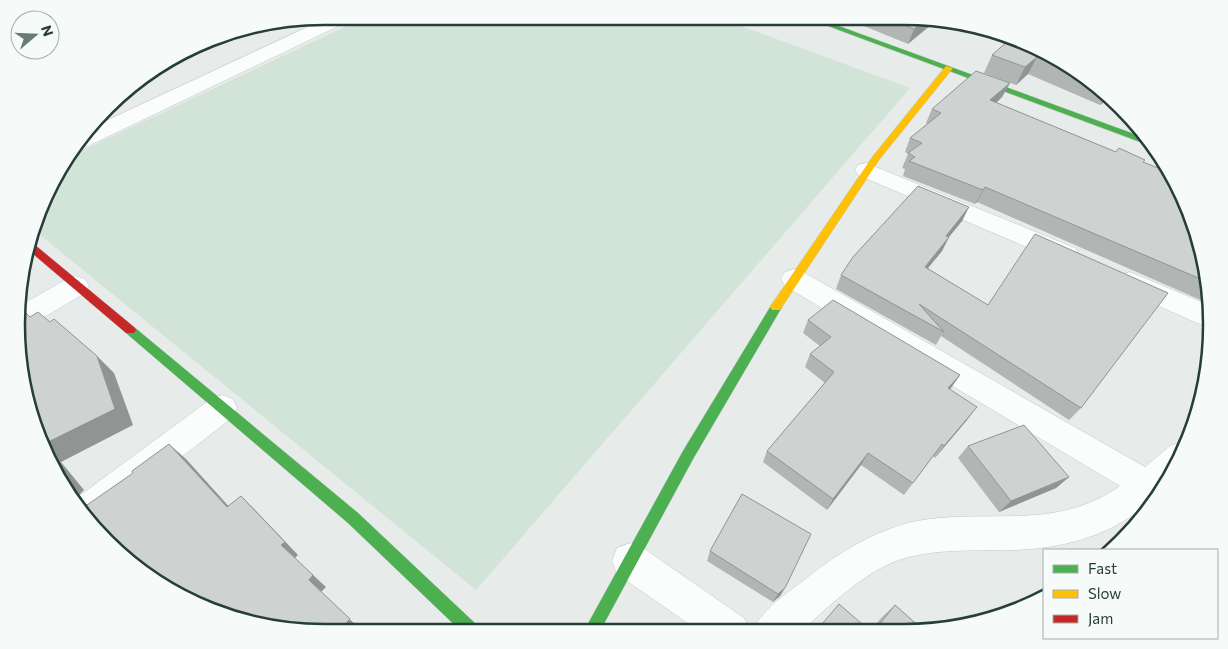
<svg xmlns="http://www.w3.org/2000/svg" width="1228" height="649" viewBox="0 0 1228 649" font-family="Commissioner,sans-serif">
<style>
.green{fill:#d2e3d8}
.lines{fill:none;stroke-linecap:round;stroke-linejoin:round}
.street-casing{stroke:#c4c8c7;stroke-width:1}
.fast-casing{stroke:#c3c9c7;stroke-width:1}
.slow-casing{stroke:#c3c9c7;stroke-width:1}
.jam-casing{stroke:#c3c9c7;stroke-width:1}
.street{fill:#fbfcfc;fill-rule:evenodd}
.fast{fill:#4caf50;fill-rule:evenodd}
.slow{fill:#ffc107;fill-rule:evenodd}
.jam{fill:#c62828;fill-rule:evenodd}
.wall{fill:#b1b5b4}
.shaded-wall{fill:#909492}
.building{fill:#ced3d1;stroke:#909492}
.rim{fill:none;stroke:#253e3a;stroke-width:2.5}
</style>
<rect width="100%" height="100%" fill="#e7ebe9"/>
<path class="green" d="M368 16 716 17 910 88 476 590 34 230 66 158Z"/>
<g class="lines">
<defs>
<g id="street">
<path d="M331 16H353L351 20 88 146H75L93 127Z"/>
<path d="M866 163 1075 248 1079 254 1075 260 1066 263 1057 260 858 175 855 170 858 165Z"/>
<path d="M794 269 803 272 1145 467 1170 446 1181 442 1185 443C1176 474 1157 500 1130 517 1095 540 1054 549 1012 550 973 551 932 548 896 561 860 575 830 606 801 631H753C762 609 785 595 803 581 837 554 874 530 917 521 989 508 1054 532 1120 486L785 286 781 279 785 272Z"/>
<path d="M1130 272 1206 304 1209 326 1197 323 1121 289 1117 282 1121 275Z"/>
<path d="M76 276 85 279 89 286 85 293 29 326 18 329 21 305 67 279Z"/>
<path d="M222 395 233 399 237 408 233 417 94 525 75 499 211 399Z"/>
<path d="M630 543 643 548 744 618 750 631H699L617 574 612 561 617 548Z"/>
</g>
<g id="fast">
<path d="M804 17H814L1145 138 1148 143H1143Z"/>
<path d="M776 303 782 307 693 459 600 631H584L683 451 772 304Z"/>
<path d="M130 326 134 327 358 513 479 627 482 632H462L348 523 126 333 124 330 126 327Z"/>
</g>
<path id="slow" d="M946 66 953 68 879 160 780 310H772L770 307 772 304 873 156Z"/>
<path id="jam" d="M29 240 134 327 136 330 134 333H126L26 248Z"/>
</defs>
<use href="#street" class="street-casing"/>
<use href="#fast" class="fast-casing"/>
<use href="#slow" class="slow-casing"/>
<use href="#jam" class="jam-casing"/>
<use href="#street" class="street"/>
<use href="#fast" class="fast"/>
<use href="#slow" class="slow"/>
<use href="#jam" class="jam"/>
</g>
<g class="wall">
<path d="M842 17H923L908 44Z"/>
<path d="M1023 45 1040 48 1107 100 1100 105 1028 74 1016 85 984 73 992 55Z"/>
<path d="M1010 83 1002 97 996 103 1116 152 1143 162 1195 226 1205 302 977 202 975 204 903 176 905 169 902 168 908 154 905 152 910 138 927 124 926 123 932 109Z"/>
<path d="M969 207 962 221 949 237 942 251 928 268 1081 408 1069 420 941 336 936 345 836 289 841 275Z"/>
<path d="M808 320 960 375 950 389 967 420 935 458 933 456 904 495 861 465 827 510 763 462 767 451 825 383 805 367 810 354 820 346 803 333Z"/>
<path d="M968 446 1069 477 1056 488 999 512 958 458Z"/>
<path d="M710 551 785 588 780 596 773 602 707 561Z"/>
<path d="M895 605 923 630H871L882 617Z"/>
</g>
<g class="shaded-wall">
<path d="M927 18 937 20 908 44 914 29Z"/>
<path d="M1037 57 1028 74 1016 85 1025 67Z"/>
<path d="M1010 83 1002 97 983 115 990 100Z"/>
<path d="M1105 98 1107 100 1100 105Z"/>
<path d="M985 187 977 202 975 204 983 190Z"/>
<path d="M969 207 962 221 939 249 946 236Z"/>
<path d="M949 237 942 251 918 280 925 267Z"/>
<path d="M97 356 114 373 133 425 61 462 84 490 75 499 60 478 46 455 44 444Z"/>
<path d="M960 375 951 388 939 401 948 388Z"/>
<path d="M977 407 967 420 935 458 944 446Z"/>
<path d="M169 444 186 459 242 521 227 507Z"/>
<path d="M868 453 861 465 827 510 833 499Z"/>
<path d="M1069 477 1056 488 999 512 1011 501Z"/>
<path d="M241 496 255 510 298 555 295 558 281 545Z"/>
<path d="M313 575 326 587 321 592 361 630 359 632H338L309 580Z"/>
<path d="M785 588 780 596 773 602 778 594Z"/>
</g>
<g class="building">
<path d="M883 17H923L927 18 914 29Z"/>
<path d="M1009 40 1023 45 1024 44 1040 48 1069 70 1037 57 1025 67 992 55Z"/>
<path d="M976 71 1010 83 990 100 1116 152 1119 148 1145 160 1143 162 1163 170 1195 226 1203 280 985 187 983 190 909 161 915 157 908 153 922 143 910 138 941 113 932 109Z"/>
<path d="M918 186 969 207 946 236 949 237 925 267 988 305 1035 234 1168 293 1081 408 919 304 944 332 841 275 853 257Z"/>
<path d="M833 300 960 375 948 388 977 407 944 446 942 444 913 483 868 453 833 499 767 451 834 372 810 354 831 337 808 320Z"/>
<path d="M21 308 30 317 38 312 50 322 54 319 97 356 115 409 44 444 17 345Z"/>
<path d="M1024 425 1069 477 1011 501 968 446Z"/>
<path d="M169 444 227 507 241 496 285 542 281 545 313 575 309 580 350 619 338 632H305L188 601 106 542 81 507 86 504 87 505 133 473 132 471Z"/>
<path d="M46 455 63 475 60 478 48 461Z"/>
<path d="M742 494 811 534 785 588 778 594 710 551Z"/>
<path d="M839 604 869 630H817Z"/>
<path d="M895 605 923 630H875Z"/>
</g>
<path d="M0 0H1228V649H0ZM324 25H904A299 299 0 0 1 1203 324V325A299 299 0 0 1 904 624H324A299 299 0 0 1 25 325V324A299 299 0 0 1 324 25Z" fill="#f6faf8" fill-rule="evenodd"/>
<path class="rim" d="M324 25H904A299 299 0 0 1 1203 324V325A299 299 0 0 1 904 624H324A299 299 0 0 1 25 325V324A299 299 0 0 1 324 25Z"/>
<rect x="1043" y="549" width="175" height="90" fill="#f6faf8" stroke="#a2afac"/>
<rect x="1053" y="565" width="25" height="8" fill="#4caf50" stroke="#a2afac"/>
<text x="1088" y="574" font-size="15" fill="#253e3a">Fast</text>
<rect x="1053" y="590" width="25" height="8" fill="#ffc107" stroke="#a2afac"/>
<text x="1088" y="599" font-size="15" fill="#253e3a">Slow</text>
<rect x="1053" y="615" width="25" height="8" fill="#c62828" stroke="#a2afac"/>
<text x="1088" y="624" font-size="15" fill="#253e3a">Jam</text>
<g transform="translate(35 35) rotate(71)"><circle r="24" fill="#f6faf8" stroke="#a2afac"/>
<path d="M0-4L9 19L0 12L-9 19Z" fill="#697b77"/>
<text y="-8" font-size="14" font-weight="bold" text-anchor="middle" fill="#253e3a">N</text>
</g>
</svg>
